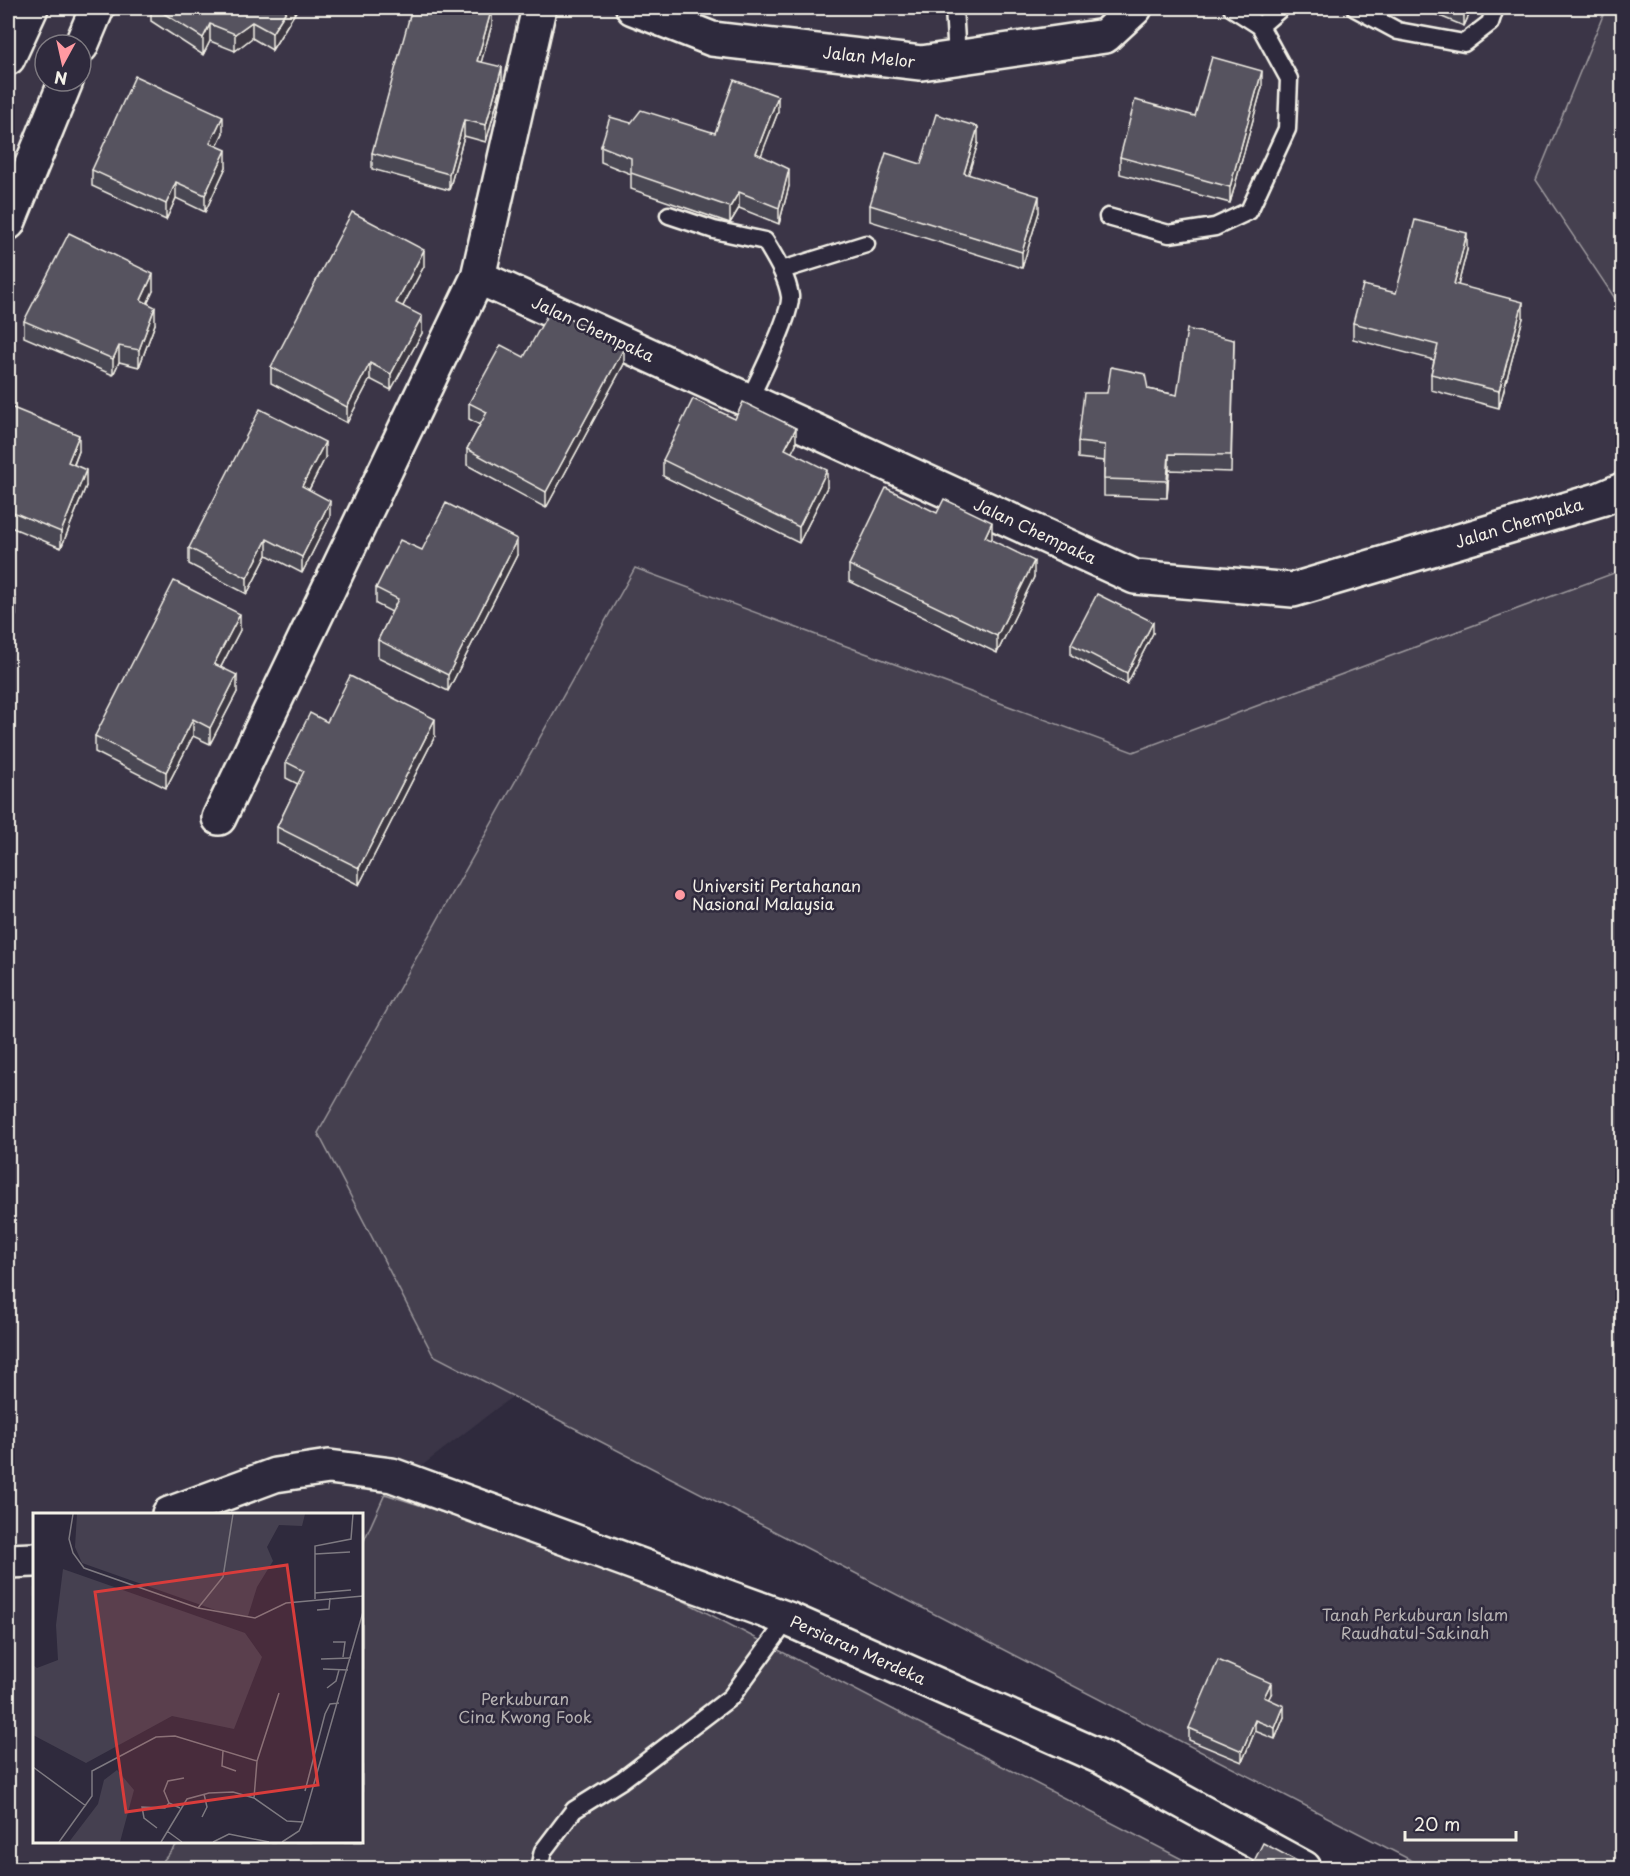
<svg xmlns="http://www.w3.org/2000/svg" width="1630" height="1876" viewBox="0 0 1630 1876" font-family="'Playpen Sans',sans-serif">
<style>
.built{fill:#3b3647;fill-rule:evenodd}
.green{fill:#454050;stroke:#9c989c;stroke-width:1.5}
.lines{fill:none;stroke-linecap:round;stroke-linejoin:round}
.lane-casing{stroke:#f4f1e8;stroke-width:21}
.street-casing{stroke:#f4f1e8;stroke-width:38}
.lane{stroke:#2f2a3d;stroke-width:16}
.street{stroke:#2f2a3d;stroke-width:33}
.wall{fill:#4a4752;stroke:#f4f1e8;stroke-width:1.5}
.shaded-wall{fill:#3c3942;stroke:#f4f1e8;stroke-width:1.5}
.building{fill:#56525f;stroke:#f4f1e8;stroke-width:1.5}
.poi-dot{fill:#ff9aa2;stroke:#2f2a3d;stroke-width:2}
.labels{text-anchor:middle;stroke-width:5;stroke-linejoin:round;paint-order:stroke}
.street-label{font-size:16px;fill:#f4f1e8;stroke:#2f2a3d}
.poi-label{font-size:16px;fill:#f4f1e8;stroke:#2f2a3d;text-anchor:start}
.park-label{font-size:16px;fill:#b7b3b3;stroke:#2f2a3d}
.inset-road{fill:none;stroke:#7e7a81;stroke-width:1.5}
.view{fill:#d93c3b;fill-opacity:0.15;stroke:#d93c3b;stroke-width:3}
.inset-edge{fill:none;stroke:#f4f1e8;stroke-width:3}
</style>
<rect width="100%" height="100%" fill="#2f2a3d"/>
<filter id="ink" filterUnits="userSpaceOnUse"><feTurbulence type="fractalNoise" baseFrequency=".0167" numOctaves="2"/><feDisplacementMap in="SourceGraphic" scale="12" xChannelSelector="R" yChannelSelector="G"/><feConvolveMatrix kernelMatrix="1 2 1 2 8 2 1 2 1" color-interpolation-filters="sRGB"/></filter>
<g filter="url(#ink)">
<path class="built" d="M8 8H1622V831L1082 960 385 1494 362 1545V1514H34V1842H179L157 1868H8ZM45 45H81V81H45Z"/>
<g class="green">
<path d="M1606 8H1622V309L1536 180Z"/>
<path d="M635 568 1133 752 1622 570V1868H1426L433 1355 318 1133Z"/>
<path d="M385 1494 630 1573 1199 1868H157L179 1842H362V1545Z"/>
</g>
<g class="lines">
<defs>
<g id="lane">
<path d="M954 8 957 58"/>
<path d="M1355 8 1398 31 1464 43 1490 23 1495 8"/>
<path d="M1260 26 1281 8"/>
<path d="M669 215 714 230 765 241C775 258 787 276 790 296 792 314 758 381 749 400"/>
<path d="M1108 217 1169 234 1215 227 1249 211 1287 129 1289 79 1260 26 1232 8"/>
<path d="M782 270 866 244"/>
<path d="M539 1868 543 1851 574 1810 622 1780 731 1697 788 1619"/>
</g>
<g id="street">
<path d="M633 8 712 39 921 63 1105 36 1135 8"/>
<path d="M81 46 97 8"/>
<path d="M8 58 31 8"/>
<path d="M8 223 66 81"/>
<path d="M478 277 1135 577 1293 590 1601 499 1622 490"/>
<path d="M219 818 478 277 539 8"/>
<path d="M169 1514 275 1475 329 1467 392 1475 788 1619 1103 1758 1304 1868"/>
<path d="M8 1561 34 1560"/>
</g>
</defs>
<use href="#lane" class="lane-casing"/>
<use href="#street" class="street-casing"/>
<use href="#lane" class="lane"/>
<use href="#street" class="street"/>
</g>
<g class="wall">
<path d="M151 8H298L272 50 252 38 235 51 210 41 203 55 151 21Z"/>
<path d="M1420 8H1472L1464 26Z"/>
<path d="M492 24 481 62 502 84 486 142 464 136 449 190 372 169V153Z"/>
<path d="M1262 87 1230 203 1120 174V157L1195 116Z"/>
<path d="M778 112 761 155 789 186 779 224 739 208 730 223 631 189V174L601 162V146L631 123 715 133Z"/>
<path d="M223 133 217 146 226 167 205 212 176 198 166 220 92 186V170Z"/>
<path d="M978 143 968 174 1039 212 1022 268 870 221V205L921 164Z"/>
<path d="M1467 250 1458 285 1523 318 1499 408 1431 390V374L1434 360 1353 339V323L1396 293Z"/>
<path d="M424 266 403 306 422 333 391 390 370 379 347 423 271 383V367Z"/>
<path d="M153 291 147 304 155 324 139 367 119 362 113 375 24 337V321Z"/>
<path d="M1234 340 1231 472 1169 470 1167 498 1104 496V461L1078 458V442L1107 393 1148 389 1177 395Z"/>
<path d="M524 357 624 364 546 508 467 465V449L480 425 469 419V403Z"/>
<path d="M8 406 79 451 74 465 86 486 61 548 8 526Z"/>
<path d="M735 419 796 444 791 453 827 487 799 543 663 476V460Z"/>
<path d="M325 458 309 490 330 517 302 573 267 555 247 594 189 564V548Z"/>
<path d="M937 513 992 538 991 540 1034 577 997 653 849 581V565Z"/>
<path d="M422 550 517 555 448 691 378 657V640L392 612 376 604V588Z"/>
<path d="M240 630 221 667 237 692 210 744 193 736 166 788 95 752V736Z"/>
<path d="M1153 633 1127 684 1071 655V644Z"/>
<path d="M435 736 359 885 277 843V827L298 784 286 778V762Z"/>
<path d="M1271 1694 1268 1699 1284 1717 1275 1739 1255 1731 1242 1762 1189 1740V1728Z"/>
</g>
<g class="shaded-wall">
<path d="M288 8H298L272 50V33Z"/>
<path d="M492 8V24L477 77V61Z"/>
<path d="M1465 8H1472L1464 26V10Z"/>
<path d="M252 22V38L235 51V34Z"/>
<path d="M210 24V41L203 55V38Z"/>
<path d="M502 67V84L486 142V125Z"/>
<path d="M1262 71V87L1230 203V187Z"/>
<path d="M778 96V112L756 169V153Z"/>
<path d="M223 116V133L210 160V143Z"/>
<path d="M464 120V136L449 190V174Z"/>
<path d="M978 127V143L964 189V173Z"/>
<path d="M226 150V167L205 212V195Z"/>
<path d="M789 169V186L779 224V208Z"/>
<path d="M176 182V198L166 220V204Z"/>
<path d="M739 192V208L730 223V207Z"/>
<path d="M1039 196V212L1022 268V252Z"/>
<path d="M1467 233V250L1454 301V284Z"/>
<path d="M424 250V266L396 319V303Z"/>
<path d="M153 274V291L141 317V300Z"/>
<path d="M1523 302V318L1499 408V391Z"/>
<path d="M155 307V324L139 367V350Z"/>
<path d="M422 316V333L391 390V374Z"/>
<path d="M119 346V362L113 375V359Z"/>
<path d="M624 348V364L546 508V492Z"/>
<path d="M370 363V379L347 423V407Z"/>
<path d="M796 428V444L785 466V449Z"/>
<path d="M79 435V451L68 479V462Z"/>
<path d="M325 442V458L302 503V486Z"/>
<path d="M1169 454V470L1167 498V481Z"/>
<path d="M86 470V486L61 548V532Z"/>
<path d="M827 470V487L799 543V527Z"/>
<path d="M330 501V517L302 573V557Z"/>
<path d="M992 522V538L985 553V537Z"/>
<path d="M267 539V555L247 594V578Z"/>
<path d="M517 539V555L448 691V675Z"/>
<path d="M1034 561V577L997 653V636Z"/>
<path d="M16 599V615L8 633V616Z"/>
<path d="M240 614V630L214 680V664Z"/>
<path d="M1153 622V633L1127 684V673Z"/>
<path d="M237 675V692L210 744V728Z"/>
<path d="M193 719V736L166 788V772Z"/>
<path d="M435 719V736L359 885V868Z"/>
<path d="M1271 1683V1694L1264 1708V1697Z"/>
<path d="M1284 1706V1717L1275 1739V1728Z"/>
<path d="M1255 1720V1731L1242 1762V1751Z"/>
</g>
<g class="building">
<path d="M155 8H288L272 33 252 22 235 34 210 24 203 38Z"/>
<path d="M412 8H492L477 61 502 67 486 125 464 120 449 174 372 153Z"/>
<path d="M1212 57 1262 71 1230 187 1120 157 1135 100 1195 116Z"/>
<path d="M135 76 223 116 210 143 226 150 205 195 176 182 166 204 92 170Z"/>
<path d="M734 80 778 96 756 153 789 169 779 208 739 192 730 207 631 173V158L601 146 610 117 631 123 641 110 715 133Z"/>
<path d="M936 114 978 127 964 173 1039 196 1022 252 870 205 886 153 921 164Z"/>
<path d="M352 212 424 250 396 303 422 316 391 374 370 363 347 407 271 367Z"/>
<path d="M1415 220 1467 233 1454 284 1523 302 1499 391 1431 374 1438 345 1353 323 1363 285 1396 293Z"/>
<path d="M69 233 153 274 141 300 155 307 139 350 119 346 113 359 24 321Z"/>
<path d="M551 308 624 348 546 492 467 449 487 412 469 403 501 345 524 357Z"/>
<path d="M1187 329 1234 340 1231 455 1169 454 1167 481 1104 479 1105 445 1078 442 1084 393H1107L1111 367 1145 374 1148 389 1177 395Z"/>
<path d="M693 399 735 419 743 402 796 428 785 449 827 470 799 527 663 460Z"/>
<path d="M8 406 79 435 68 462 86 470 61 532 8 510Z"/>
<path d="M260 409 325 442 302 486 330 501 302 557 267 539 247 578 189 548Z"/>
<path d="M886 488 937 513 944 499 992 522 985 537 1034 561 997 636 849 565Z"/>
<path d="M446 503 517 539 448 675 378 640 398 599 376 588 400 540 422 550Z"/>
<path d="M174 581 240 614 214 664 237 675 210 728 193 719 166 772 95 736Z"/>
<path d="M1097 594 1153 622 1127 673 1071 644Z"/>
<path d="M8 595 16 599 8 616Z"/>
<path d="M350 676 435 719 359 868 277 827 304 771 286 762 310 713 327 722Z"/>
<path d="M1218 1660 1271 1683 1264 1697 1284 1706 1275 1728 1255 1720 1242 1751 1189 1728Z"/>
<path d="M1263 1843 1312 1869H1250Z"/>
</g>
</g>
<circle class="poi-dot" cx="680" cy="895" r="6"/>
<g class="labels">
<g class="street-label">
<text transform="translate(869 57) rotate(6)" y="6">Jalan Melor</text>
<text transform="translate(593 329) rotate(25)" y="6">Jalan Chempaka</text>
<text transform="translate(1519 523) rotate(-17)" y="6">Jalan Chempaka</text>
<text transform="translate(1035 531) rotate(25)" y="6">Jalan Chempaka</text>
<text transform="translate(858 1650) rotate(24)" y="6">Persiaran Merdeka</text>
</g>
<g class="poi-label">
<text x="692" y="892">Universiti Pertahanan<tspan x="692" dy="18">Nasional Malaysia</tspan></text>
</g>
<g class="park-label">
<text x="1415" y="1621">Tanah Perkuburan Islam<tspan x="1415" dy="18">Raudhatul-Sakinah</tspan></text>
<text x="525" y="1705">Perkuburan<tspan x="525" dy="18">Cina Kwong Fook</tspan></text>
</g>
</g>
<g transform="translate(33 1513)">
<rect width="330" height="330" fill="#2f2a3d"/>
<path d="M44 1H272L269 13 246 12 234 34 240 48 224 74 215 103 185 98 49 50 42 34ZM30 56 212 120 229 144 201 216 139 203 53 250 0 222V152L4 155 25 147 23 112ZM84 257 101 277 87 329H36L65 291 71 267Z" fill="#454050"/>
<path class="inset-road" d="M40 1 36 26 40 40 51 55 165 95 222 105 253 90 330 83M282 41 317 39M282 80 318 77M282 86V33L318 26 320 1M165 95 190 64 200 1M284 97 296 96 297 85M300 129H312L310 144M288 146 318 145M290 156 315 157M294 175 303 168 306 157M190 238 189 253 203 258M0 254 53 293M272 278 292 201 297 191 306 190M221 285 224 248 246 180M147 295 136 290 131 278 135 268 151 265M169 304 174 294 171 281M124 315 111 305 109 294 132 295 136 290M134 318 149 329M26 329 59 283V258L123 224 142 223 224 248M128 329 154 286 176 280 200 279 221 285 254 308 270 309M180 329 196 321 236 329M249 329 266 318 270 309 330 99"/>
<path class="view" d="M254 52 285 272 93 299 62 79Z"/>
<rect width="330" height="330" class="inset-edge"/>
</g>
<rect width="1630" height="1876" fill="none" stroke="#2f2a3d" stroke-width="30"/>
<rect x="15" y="15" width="1600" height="1846" fill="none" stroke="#f4f1e8" stroke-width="2" filter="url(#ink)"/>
<g transform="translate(63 63) rotate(188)"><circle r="28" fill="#2f2a3d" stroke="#7e7a81" stroke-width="1.5"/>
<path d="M0-4.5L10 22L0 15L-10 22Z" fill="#ff9aa2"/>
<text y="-9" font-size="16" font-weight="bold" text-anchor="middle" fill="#f4f1e8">N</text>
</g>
<path d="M1405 1831v9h111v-9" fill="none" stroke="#f4f1e8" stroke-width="3"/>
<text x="1414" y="1831" font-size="18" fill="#f4f1e8" stroke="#2f2a3d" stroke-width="4.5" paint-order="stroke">20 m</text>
</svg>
